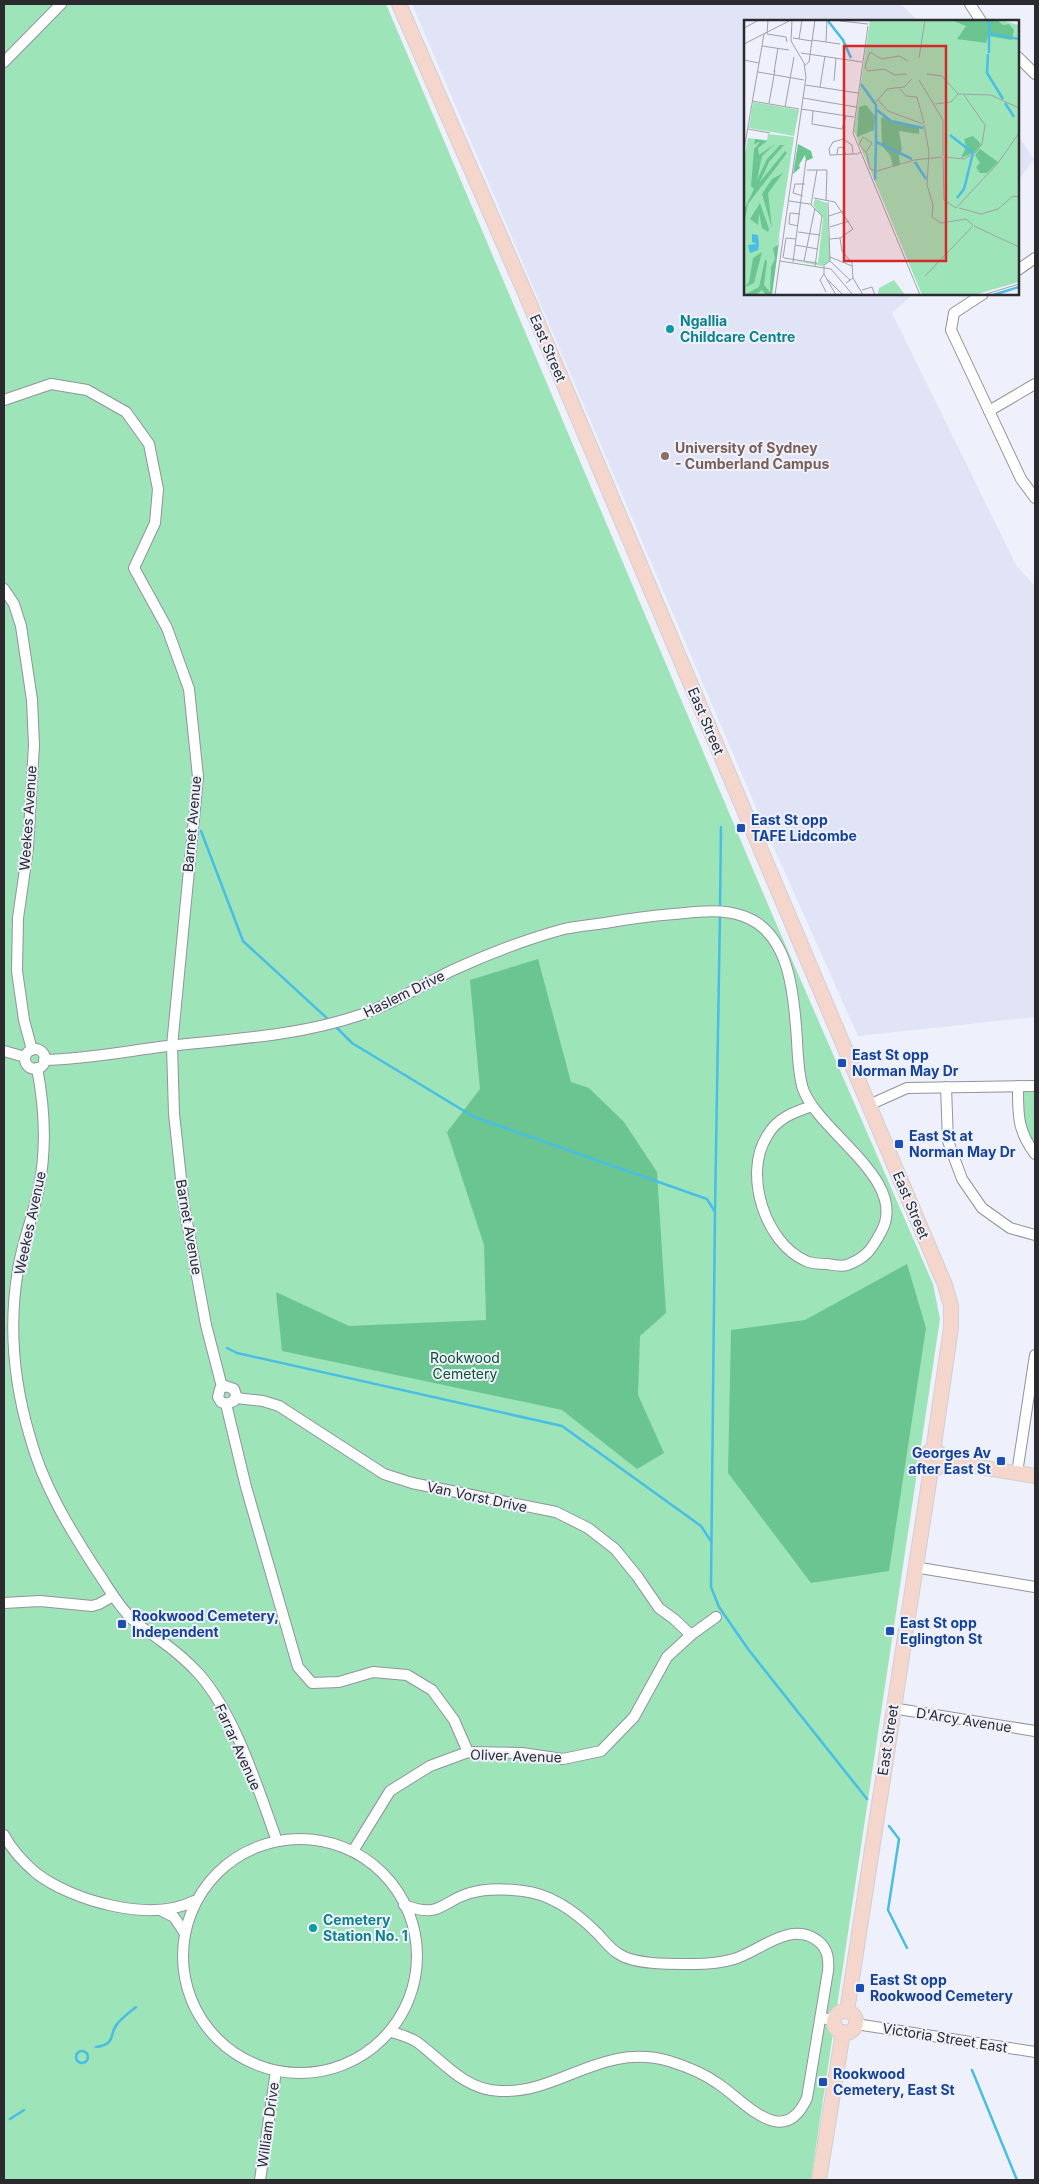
<svg xmlns="http://www.w3.org/2000/svg" width="1039" height="2184" viewBox="0 0 1039 2184" font-family="Inter,sans-serif">
<style>
.built{fill:#e0e4f6}
.green{fill:#9ee4b9}
.forest{fill:#6ac591}
.lines{fill:none;stroke-linecap:round;stroke-linejoin:round}
.stream{stroke:#49bee5;stroke-width:2.5}
.minor-casing{stroke:#91939d;stroke-width:12}
.major-casing{stroke:#d0d0d1;stroke-width:16}
.minor{stroke:#fff;stroke-width:10}
.major{stroke:#f5d6cd;stroke-width:14}
.culture-dot{fill:#0f9aa8;stroke:#eef0fb;stroke-width:2}
.education-dot{fill:#8d6e63;stroke:#eef0fb;stroke-width:2}
.transit-dot{fill:#1a4fb4;stroke:#eef0fb;stroke-width:2}
.labels{text-anchor:middle;stroke-width:4;stroke-linejoin:round;paint-order:stroke}
.culture-label{font-size:14px;font-weight:bold;fill:#0d838f;stroke:#eef0fb;text-anchor:start}
.street-label{font-size:14px;fill:#2a2a2f;stroke:#eef0fb}
.education-label{font-size:14px;font-weight:bold;fill:#785e54;stroke:#eef0fb;text-anchor:start}
.transit-label{font-size:14px;font-weight:bold;fill:#164399;stroke:#eef0fb;text-anchor:start}
.park-label{font-size:14px;fill:#0b5331;stroke:#eef0fb}
.inset-river{fill:none;stroke:#49bee5;stroke-width:2.5}
.inset-road{fill:none;stroke:#a0a1a9;stroke-width:1}
.view{fill:#d62828;fill-opacity:0.15;stroke:#d62828;stroke-width:2.5}
.inset-edge{fill:none;stroke:#2a2a2f;stroke-width:2.5}
</style>
<rect width="100%" height="100%" fill="#eef0fb"/>
<g class="built">
<path d="M412 4H901L918 21H745V294H913L892 313 1016 565 1035 586V1017L858 1036 761 819Z"/>
<path d="M1018 135 1034 159 1018 181Z"/>
</g>
<g class="green">
<path d="M4 4H386L772 914 933 1284 940 1319 811 2180H4Z"/>
<path d="M1022 1091H1035V1148C1024 1131 1022 1112 1022 1091Z"/>
</g>
<g class="forest">
<path d="M538 959 571 1082 589 1088 624 1122 657 1172 666 1313 640 1336 638 1395 664 1453 637 1469 562 1410 282 1351 276 1292 349 1326 486 1320 484 1245 447 1132 480 1089 470 980Z"/>
<path d="M907 1264 926 1328 889 1571 811 1583 728 1473 731 1330 805 1320Z"/>
</g>
<g class="lines">
<g class="stream">
<path d="M201 831 243 941 330 1021"/>
<path d="M720 908 721 827"/>
<path d="M334 1025 352 1043 474 1117 707 1199 715 1212 711 1587 719 1607 748 1649 867 1799"/>
<path d="M715 1210 720 913"/>
<path d="M227 1348 237 1353 562 1426 701 1526 711 1541"/>
<path d="M889 1826 899 1839 888 1910 907 1948"/>
<path d="M96 2047C118 2044 108 2033 118 2023 123 2017 130 2012 136 2007"/>
<circle cx="82" cy="2057" r="6"/>
<path d="M972 2070 1017 2180"/>
<path d="M10 2119 24 2110"/>
</g>
<defs>
<g id="minor">
<path d="M970 4 981 21"/>
<path d="M1018 57 1035 74"/>
<path d="M4 62 61 4"/>
<path d="M1018 270 1035 258"/>
<path d="M983 294 954 313 951 330 1021 479 1035 498"/>
<path d="M4 400 51 384 87 390 126 412 149 444 158 489 155 523 134 568 167 628 189 689 198 777 172 1046 174 1114 184 1206 206 1325 222 1387"/>
<path d="M989 411 1035 384"/>
<path d="M4 589 14 604 21 626 32 700 34 745 28 848 18 918 17 971 24 1020 32 1050"/>
<circle cx="35" cy="1059" r="10"/>
<path d="M4 1051 25 1057"/>
<path d="M44 1060C86 1059 127 1051 168 1046 233 1039 298 1036 360 1015 393 1004 422 985 453 970 488 954 527 939 564 929 577 926 591 925 605 923 628 919 650 916 674 914 696 912 721 908 743 916 787 931 793 987 796 1027 798 1047 797 1070 803 1089 819 1133 910 1181 881 1232 872 1249 866 1258 847 1265 841 1267 834 1265 827 1264 821 1264 812 1264 806 1261 765 1243 743 1174 767 1136 777 1118 794 1112 812 1106"/>
<path d="M37 1068C45 1109 47 1151 38 1192 33 1215 25 1236 20 1259 8 1318 13 1380 30 1437 43 1485 68 1526 95 1568 107 1585 117 1605 133 1620 141 1628 151 1633 160 1640 174 1650 188 1662 199 1674 236 1716 258 1789 277 1841"/>
<path d="M1018 1086C1018 1114 1017 1130 1035 1154"/>
<path d="M946 1087 948 1141 962 1179 982 1208 1010 1228 1035 1235"/>
<path d="M869 1105 907 1088 1035 1086"/>
<path d="M236 1398 263 1401 279 1406 384 1474 412 1483 556 1512 588 1528 615 1549 637 1576 659 1608 674 1619 691 1635"/>
<path d="M226 1404 234 1401 236 1395 234 1389 225 1386 220 1389 218 1397 221 1402 226 1404 246 1487 298 1667 312 1683 339 1682 373 1672 407 1675 432 1690 454 1720 468 1752"/>
<path d="M1017 1473 1035 1355"/>
<path d="M914 1567 1035 1587"/>
<path d="M4 1603 40 1601 92 1606 99 1604 113 1596"/>
<path d="M892 1708 1035 1731"/>
<path d="M4 1835C12 1850 23 1862 36 1873 72 1901 151 1923 194 1901"/>
<circle cx="300" cy="1956" r="117"/>
<path d="M353 1851 390 1791 430 1766 468 1752 522 1753 563 1759 601 1751 634 1717 667 1657 691 1635 716 1617"/>
<path d="M160 1910 174 1917 184 1932"/>
<path d="M821 2018 834 2020"/>
<path d="M856 2024 1035 2052"/>
<path d="M392 2032C401 2035 409 2037 417 2042 443 2061 464 2090 500 2091 560 2094 601 2042 669 2061 685 2066 703 2073 717 2083 745 2101 783 2151 807 2098L828 1971C829 1959 828 1949 818 1941 791 1920 760 1951 734 1959 721 1963 707 1964 693 1964 674 1964 635 1965 619 1954 610 1949 604 1940 597 1933 577 1913 552 1894 523 1891 507 1889 487 1888 470 1893 440 1902 441 1919 404 1905"/>
<path d="M260 2180 276 2071"/>
</g>
<g id="major">
<path d="M399 4 529 302 945 1285 951 1306V1328L933 1451"/>
<circle cx="933" cy="1460" r="9"/>
<path d="M942 1461 1035 1476"/>
<path d="M847 2011 931 1469"/>
<circle cx="845" cy="2022" r="11"/>
<path d="M819 2180 843 2032"/>
</g>
</defs>
<use href="#minor" class="minor-casing"/>
<use href="#major" class="major-casing"/>
<use href="#minor" class="minor"/>
<use href="#major" class="major"/>
</g>
<g class="culture-dot">
<circle cx="670" cy="329" r="5"/>
<circle cx="313" cy="1928" r="5"/>
</g>
<circle class="education-dot" cx="665" cy="456" r="5"/>
<g class="transit-dot">
<rect x="736" y="823" width="10" height="10" rx="2.5"/>
<rect x="837" y="1058" width="10" height="10" rx="2.5"/>
<rect x="894" y="1139" width="10" height="10" rx="2.5"/>
<rect x="996" y="1456" width="10" height="10" rx="2.5"/>
<rect x="117" y="1619" width="10" height="10" rx="2.5"/>
<rect x="885" y="1626" width="10" height="10" rx="2.5"/>
<rect x="855" y="1983" width="10" height="10" rx="2.5"/>
<rect x="818" y="2077" width="10" height="10" rx="2.5"/>
</g>
<g class="labels">
<g class="culture-label">
<text x="680" y="326">Ngallia<tspan x="680" dy="16">Childcare Centre</tspan></text>
<text x="323" y="1925">Cemetery<tspan x="323" dy="16">Station No. 1</tspan></text>
</g>
<g class="street-label">
<text transform="translate(548 348) rotate(67)" y="5">East Street</text>
<text transform="translate(706 721) rotate(67)" y="5">East Street</text>
<text transform="translate(28 818) rotate(-86)" y="5">Weekes Avenue</text>
<text transform="translate(192 824) rotate(-85)" y="5">Barnet Avenue</text>
<text transform="translate(404 994) rotate(-26)" y="5">Haslem Drive</text>
<text transform="translate(911 1205) rotate(67)" y="5">East Street</text>
<text transform="translate(30 1223) rotate(-78)" y="5">Weekes Avenue</text>
<text transform="translate(189 1227) rotate(80)" y="5">Barnet Avenue</text>
<text transform="translate(477 1497) rotate(12)" y="5">Van Vorst Drive</text>
<text transform="translate(964 1720) rotate(9)" y="5">D'Arcy Avenue</text>
<text transform="translate(888 1740) rotate(-81)" y="5">East Street</text>
<text transform="translate(238 1747) rotate(66)" y="5">Farrar Avenue</text>
<text transform="translate(516 1756) rotate(2)" y="5">Oliver Avenue</text>
<text transform="translate(945 2038) rotate(9)" y="5">Victoria Street East</text>
<text transform="translate(268 2125) rotate(-82)" y="5">William Drive</text>
</g>
<g class="education-label">
<text x="675" y="453">University of Sydney<tspan x="675" dy="16">- Cumberland Campus</tspan></text>
</g>
<g class="transit-label">
<text x="751" y="825">East St opp<tspan x="751" dy="16">TAFE Lidcombe</tspan></text>
<text x="852" y="1060">East St opp<tspan x="852" dy="16">Norman May Dr</tspan></text>
<text x="909" y="1141">East St at<tspan x="909" dy="16">Norman May Dr</tspan></text>
<text x="991" y="1458" text-anchor="end">Georges Av<tspan x="991" dy="16">after East St</tspan></text>
<text x="132" y="1621">Rookwood Cemetery,<tspan x="132" dy="16">Independent</tspan></text>
<text x="900" y="1628">East St opp<tspan x="900" dy="16">Eglington St</tspan></text>
<text x="870" y="1985">East St opp<tspan x="870" dy="16">Rookwood Cemetery</tspan></text>
<text x="833" y="2079">Rookwood<tspan x="833" dy="16">Cemetery, East St</tspan></text>
</g>
<g class="park-label">
<text x="465" y="1363">Rookwood<tspan x="465" dy="16">Cemetery</tspan></text>
</g>
</g>
<g transform="translate(744 20)">
<rect width="275" height="275" fill="#eef0fb"/>
<path d="M126 0H256L275 5V262L230 275H178L110 111ZM9 82 55 90 50 116 5 108ZM24 114 50 117 26 275H0V139L4 118 23 120ZM71 179 83 183 86 240 79 246 50 241 74 243 79 198 69 185ZM150 260 161 275H134L135 268Z" fill="#9ee4b9"/>
<path d="M207 0H253L259 5 265 4 270 10 268 20 244 16 242 23 213 19 222 6ZM122 85 131 96 130 110 113 117 115 87ZM140 97 147 102 175 108V114L155 111 158 130 155 134 156 145 149 147 146 135 138 126 137 98ZM229 116 237 124 231 132 217 138 222 127 220 119ZM11 119 23 121 14 128 15 135 31 124 18 136 13 160 23 139 36 125H40L25 142 16 162 41 131 43 133 4 184 1 199 0 190 10 169 7 166 10 129 16 122 10 124ZM54 124 67 131 69 138 62 141 61 135 55 145 56 148 49 154ZM236 129 254 142 243 153H236L232 147 236 143 231 135ZM39 153 24 173 28 208 18 174 28 159ZM16 183 25 209 24 212 18 208 15 193 14 205 6 199ZM36 215 28 275H22L18 270 11 275H0L15 267 21 240 23 241 20 265 26 272 27 247 31 239 29 228 34 225ZM18 232 10 263 1 267 5 262 9 238Z" fill="#6ac591"/>
<path d="M8 214 14 215 15 224 14 230 6 233 4 225 13 224 8 222Z" fill="#49bee5"/>
<path class="inset-river" d="M84 1 99 20 107 38M247 14 275 19M245 33V0M244 34 243 53 259 79M117 64 132 85V122L168 139M261 83 270 97M133 90 147 101 179 108M206 115 229 133 220 169 213 178M171 142 182 159M131 160 132 123M249 275 275 267"/>
<path class="inset-road" d="M24 0 23 14 42 17 43 22M96 1 124 4M124 6 109 113 176 275M0 8 15 0M49 18 68 21M55 19 58 0M68 20 96 24M82 22 83 0M0 24 45 1M18 26 45 30M57 33 118 42M175 38 181 0M0 40 15 43M60 46 65 42 71 0M14 52 60 60M30 52 34 28M163 54 151 55 140 49 124 51 121 47 126 32 138 39 155 36 164 41M183 54 198 56 214 74 247 75 275 88M175 60 199 100V136M90 61 92 38M61 65 114 73M76 67 81 36M156 69 162 76 173 77 180 103M59 78 112 87M134 80 144 91 179 104M8 81 55 89M132 82 143 69 160 67 168 59M25 83 31 50M191 84 207 82 214 74M41 87 50 37M57 89 110 97M69 91 68 104 98 109 102 96M180 105 185 132 183 165 189 185 188 197 197 203 222 199 229 205M4 109 26 113M0 130 20 14M122 132 128 123 119 117 115 124 123 134 126 149 133 151 170 140 198 137M93 134 94 128 98 127 102 134M109 134 108 125 99 119 89 122 85 129 86 135 109 134H113L117 132M200 137 220 139 232 132 238 124 241 105 220 75M199 138 200 180 212 188M63 150H83L82 181M59 176 49 173 51 164H61M70 178 91 182 109 209 96 218 86 219M45 181 66 184 78 196 71 246M84 182 86 241M67 185 73 150M212 188 254 143 275 113M215 188 237 194 254 189 269 176 275 177M85 196 100 191M54 206 45 204 46 193 56 194M230 206 275 227M86 207 105 201M54 212 76 215M96 218 98 231 108 243 109 258 102 263M51 225 74 229M86 237 108 246M39 238 42 218 52 219M40 238 73 243M36 241 87 249 109 275M60 241 71 188M86 241 80 245V254L92 275M86 241 106 260M49 242 62 140M80 254 76 260 82 272M181 256 229 206M82 258 99 275M109 258 119 275M118 270 128 267 131 275M31 275 62 57 60 43 47 21 48 0M239 275 275 264"/>
<path class="view" d="M100 26H202V241H100Z"/>
<rect width="275" height="275" class="inset-edge"/>
</g>
<rect width="1039" height="2184" fill="none" stroke="#2a2a2f" stroke-width="10"/>
</svg>
